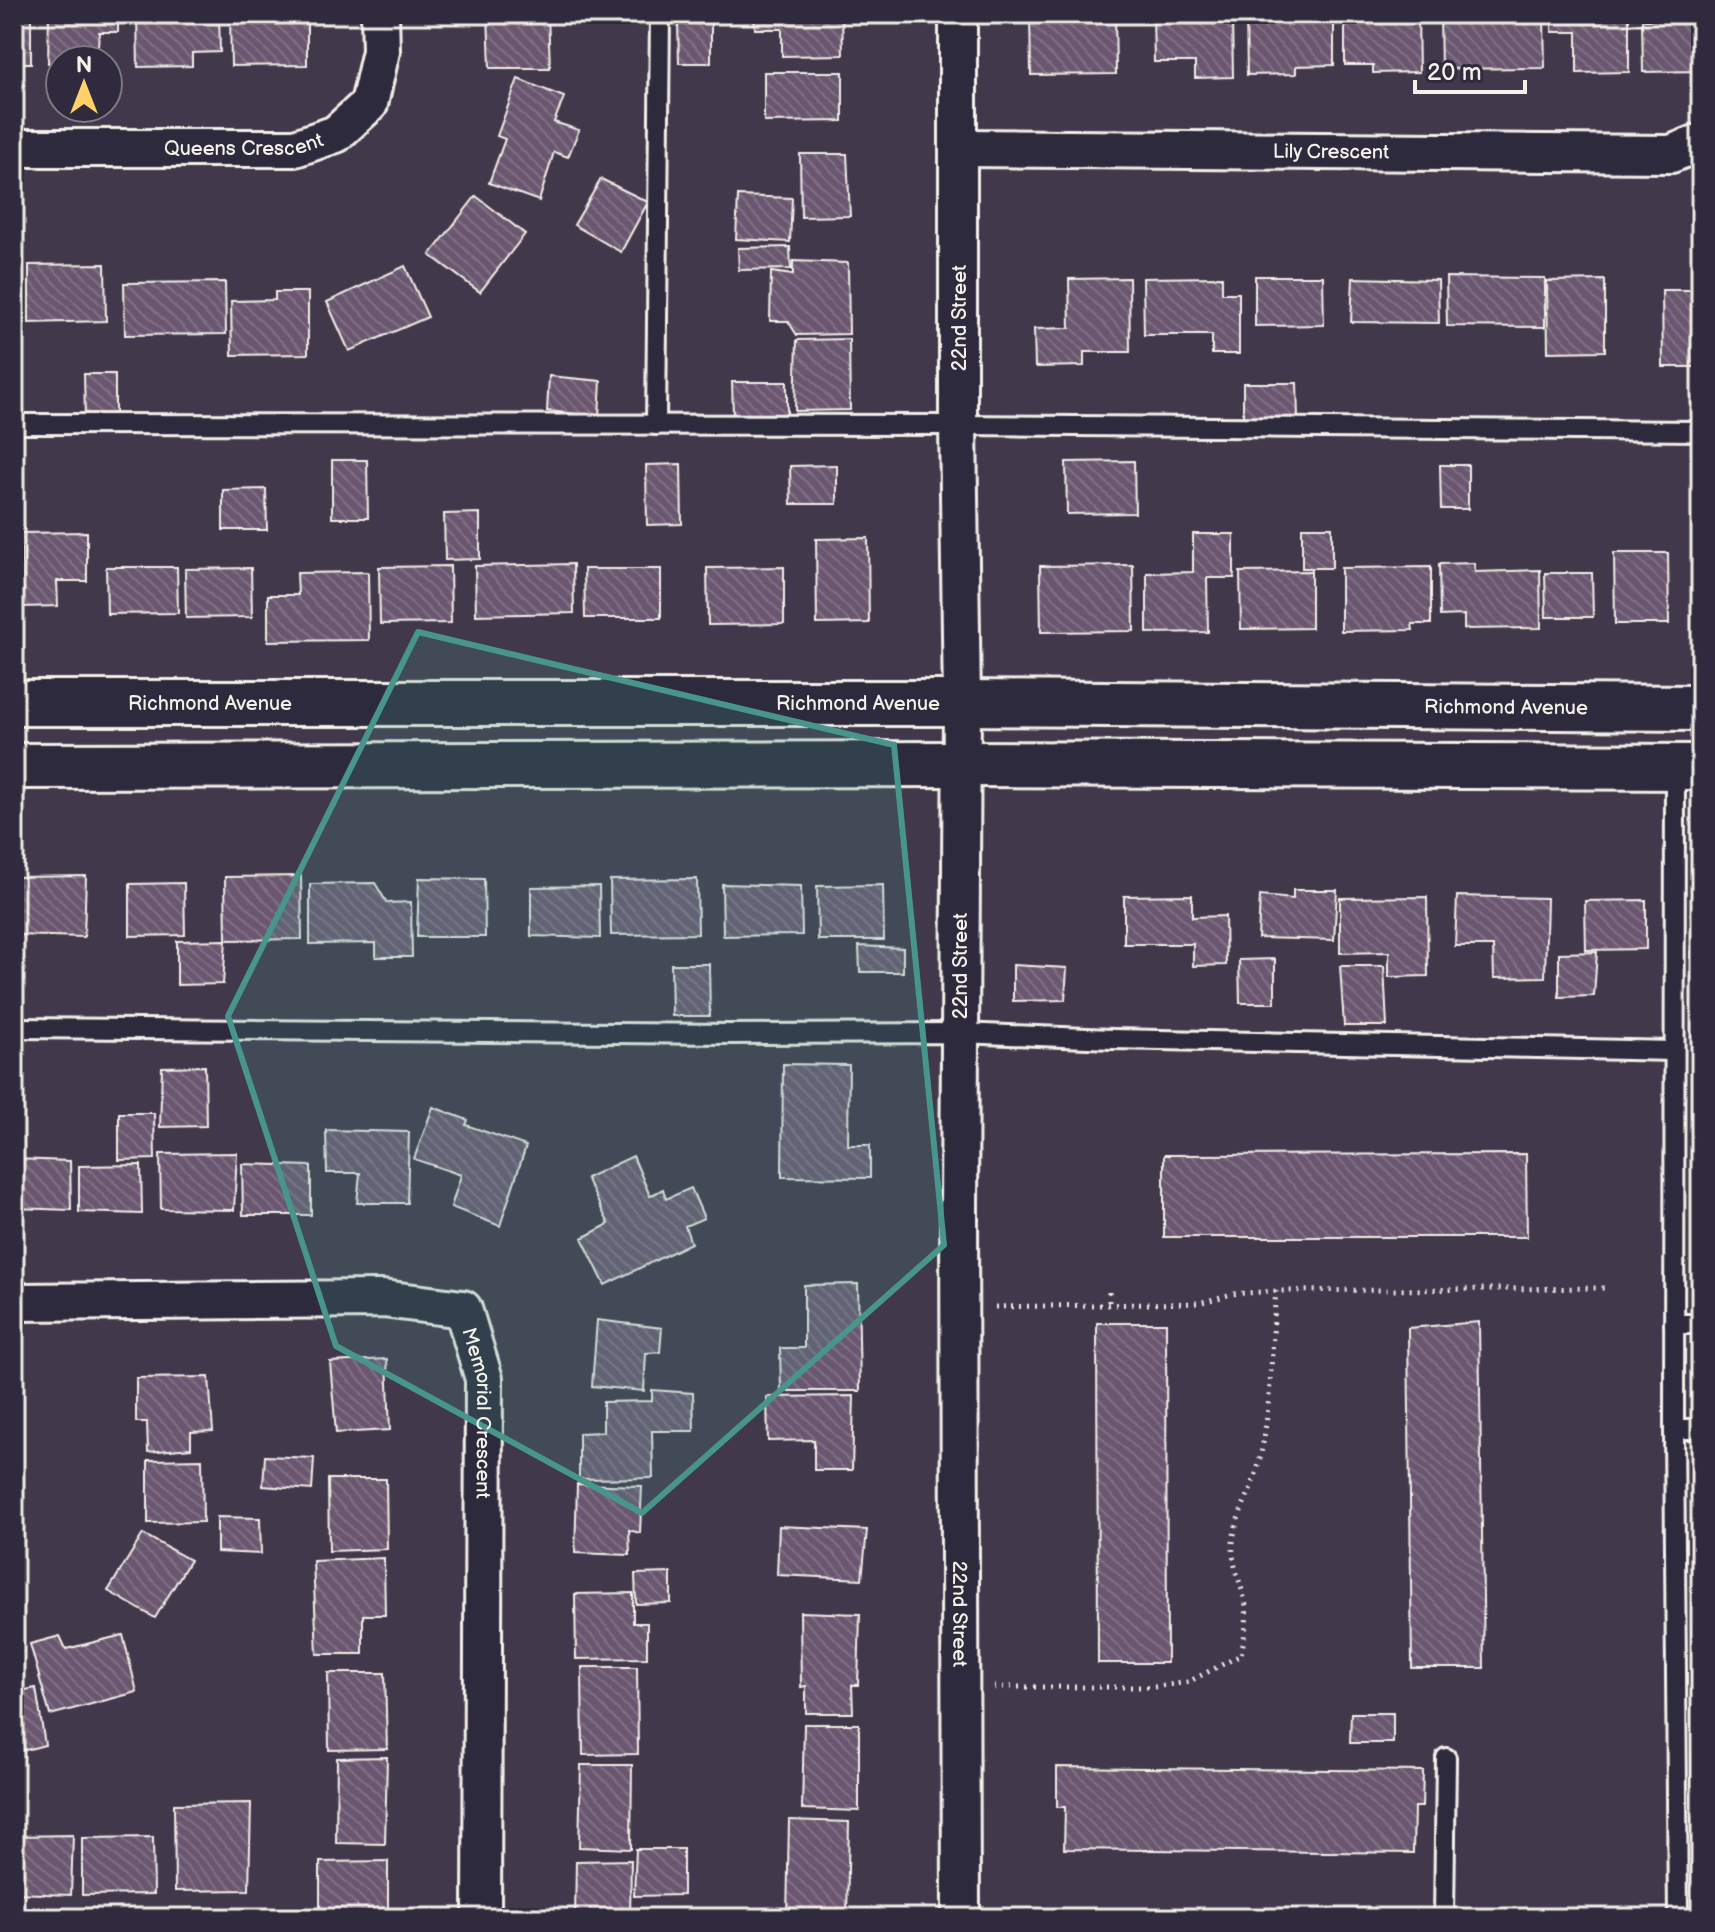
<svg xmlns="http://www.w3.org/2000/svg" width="1715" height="1932" viewBox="0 0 1715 1932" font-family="'Balsamiq Sans',sans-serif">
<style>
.building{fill:url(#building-back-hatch);stroke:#f4f1e8;stroke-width:2}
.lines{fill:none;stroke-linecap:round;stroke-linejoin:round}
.lane-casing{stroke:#f4f1e8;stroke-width:24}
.street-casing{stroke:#f4f1e8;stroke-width:42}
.secondary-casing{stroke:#f4f1e8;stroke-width:50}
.path{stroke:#f4f1e8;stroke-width:5;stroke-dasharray:2 6;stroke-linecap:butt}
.lane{stroke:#2f2a3d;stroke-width:18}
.street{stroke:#2f2a3d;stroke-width:36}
.secondary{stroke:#2f2a3d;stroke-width:44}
.marked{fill:#48958c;fill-opacity:0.2;stroke:#48958c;stroke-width:6;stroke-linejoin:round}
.labels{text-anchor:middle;stroke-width:6;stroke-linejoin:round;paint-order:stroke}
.street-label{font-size:20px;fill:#f4f1e8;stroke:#2f2a3d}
</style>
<defs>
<pattern id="building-back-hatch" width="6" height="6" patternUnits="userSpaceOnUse" patternTransform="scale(2)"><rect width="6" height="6" fill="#6b576f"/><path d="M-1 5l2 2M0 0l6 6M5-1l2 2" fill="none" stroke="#817084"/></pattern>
</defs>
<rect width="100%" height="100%" fill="#41384c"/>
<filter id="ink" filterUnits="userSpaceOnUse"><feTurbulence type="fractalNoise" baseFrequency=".0125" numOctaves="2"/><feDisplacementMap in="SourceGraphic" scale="16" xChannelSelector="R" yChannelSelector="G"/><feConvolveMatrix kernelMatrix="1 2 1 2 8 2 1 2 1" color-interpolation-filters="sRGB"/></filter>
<g filter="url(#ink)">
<g class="building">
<rect x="14" y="14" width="17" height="49"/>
<path d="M49 14H118V32H99L97 60H60V63H48Z"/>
<path d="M137 14H219L220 52 192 53V66L138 67Z"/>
<path d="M230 14H307V65L231 66Z"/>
<path d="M488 14H548L550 68H490Z"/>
<path d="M754 14H842L843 55 782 56V29H755Z"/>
<path d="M1030 14H1115L1116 74 1031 75Z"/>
<path d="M1246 14H1334V65L1296 66V74L1247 75Z"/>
<path d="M1345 14H1418L1419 72 1373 73V65H1345Z"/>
<path d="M1517 14V19H1544L1545 68 1441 69 1440 15Z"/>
<path d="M1552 14H1629V72L1577 73V32H1552Z"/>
<path d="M1232 15 1233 77 1195 78V62H1154L1153 16Z"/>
<path d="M1642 20H1701V71L1643 72Z"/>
<path d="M711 21V63H679L678 22Z"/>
<path d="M764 72H843V121L764 122Z"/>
<path d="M518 79 564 97 554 122 579 130 568 157 554 152 539 201 489 183 505 139 497 136Z"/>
<path d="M800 154H847L850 216 801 217Z"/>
<path d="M601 179 648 202 621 252 574 225Z"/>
<path d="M476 196 525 234 480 292 430 255Z"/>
<path d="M738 196 792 198 790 242 736 239Z"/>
<path d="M790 247 791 269 739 270 738 248Z"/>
<path d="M793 261 848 263 849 334 797 335 788 321H770L771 272 793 275Z"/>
<path d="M105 264 106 321 29 323V265Z"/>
<path d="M405 266 428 317 349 351 327 302Z"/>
<path d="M20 273 22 350H14V274Z"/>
<path d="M1255 276H1323L1324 325 1255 326Z"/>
<path d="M1222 277V293H1239V354H1212V335H1144L1143 278Z"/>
<path d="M1446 277 1545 278V327L1447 326Z"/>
<path d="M1129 278 1130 352H1084V366L1035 367 1034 329 1070 328 1069 279Z"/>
<path d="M1353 278 1438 280 1439 323 1351 322Z"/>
<path d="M1605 280V351L1548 352 1547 281Z"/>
<path d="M225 282 226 334 125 335 124 283Z"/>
<path d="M1662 290H1701V367H1663Z"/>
<path d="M275 292H308V354L232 355 231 301 275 300Z"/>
<path d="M849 339 850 410 795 411 797 340Z"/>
<path d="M84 374H115V417H85Z"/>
<path d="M549 376 601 381 599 416 547 411Z"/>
<path d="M732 382H787V414L733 415Z"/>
<path d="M1243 383H1297L1298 418 1243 419Z"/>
<path d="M332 460H367L368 518H332Z"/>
<path d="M1134 461 1135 513 1067 514 1066 462Z"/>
<path d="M681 464 682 524 647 525 646 465Z"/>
<path d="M837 465V504H791L790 466Z"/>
<path d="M1440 465H1468V509H1441Z"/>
<path d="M266 489 267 530H223V490Z"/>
<rect x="14" y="503" width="4" height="44"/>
<path d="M480 513V559L445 560 444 514Z"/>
<rect x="1302" y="527" width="30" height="41"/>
<path d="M87 532V581H57L58 606 22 607 21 533Z"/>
<path d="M1193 534H1234V578H1207L1208 632 1147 633V573L1193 572Z"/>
<path d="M868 538 869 623 817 624 816 539Z"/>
<path d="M1614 553H1668L1669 624H1615Z"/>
<path d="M1474 563 1475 572 1540 570 1541 628 1464 629V615L1440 616 1439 564Z"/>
<path d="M573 564 574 613 476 615 475 566Z"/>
<path d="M1133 565 1134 631 1041 632 1040 566Z"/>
<path d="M450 566 451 623 380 624 379 567Z"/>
<path d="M106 567H177L178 613 107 614Z"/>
<path d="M784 567V624L708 625 707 568Z"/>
<path d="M1431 567V624H1412L1413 630 1341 631V568Z"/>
<path d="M251 568 252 617 186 618 185 569Z"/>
<path d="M584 569H661V618H585Z"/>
<path d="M1311 571V628L1241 629 1240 572Z"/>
<path d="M368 572 369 640 268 641V595H298L297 573Z"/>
<path d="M1545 573H1592L1593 617H1546Z"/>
<path d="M1696 577H1701V640H1697Z"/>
<path d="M86 876 84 937 15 935 17 877Z"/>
<path d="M301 876 302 939 226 940 225 877Z"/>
<path d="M419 878 484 879 485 937H417Z"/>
<path d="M697 879 698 934 611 935 610 880Z"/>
<path d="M184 883 185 935 130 936V884Z"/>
<path d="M375 883 387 903 411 902 412 957H376V943L310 944V884Z"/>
<path d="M722 884 801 886 802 935 723 936Z"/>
<path d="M883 885 884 940H818L817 886Z"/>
<path d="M599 886 600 938 531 936V887Z"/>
<path d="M1293 890H1337L1334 940 1258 938 1260 896 1293 899Z"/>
<path d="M1192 895V917L1225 916 1226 965 1193 966V944H1124V896Z"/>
<path d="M1457 896 1547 898 1545 977 1494 978 1493 946H1455Z"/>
<path d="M1427 897 1428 976 1389 977V952L1340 953V898Z"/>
<path d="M1646 900V949L1586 950 1585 901Z"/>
<path d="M226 940 223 984 177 985V941Z"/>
<path d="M859 946 903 948V972H860Z"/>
<path d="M1597 952 1594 996 1559 997V953Z"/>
<path d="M1275 959V1003H1240L1239 960Z"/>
<path d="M671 964H709L710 1016H672Z"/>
<path d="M1013 965 1067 968 1065 1000 1013 1001Z"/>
<path d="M1340 966H1384L1387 1026H1344Z"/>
<path d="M783 1064 849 1065 848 1145H870V1178L782 1177Z"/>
<path d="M205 1066 206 1126 160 1127 162 1067Z"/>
<path d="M433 1107 468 1120 466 1125 526 1146 500 1226 451 1207 461 1175 414 1159Z"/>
<path d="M119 1113H154L155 1159 119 1160Z"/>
<path d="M326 1130 409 1132 407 1203H357L360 1173H327Z"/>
<path d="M237 1153 234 1210 161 1209 160 1154Z"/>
<path d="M1526 1154 1527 1237H1164V1155Z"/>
<path d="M633 1156 650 1196 663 1189 666 1199 691 1188 704 1218 685 1226 691 1243 605 1285 582 1238 609 1224 586 1178Z"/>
<path d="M14 1159 70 1161 71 1210 14 1208Z"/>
<path d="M242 1164 311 1166V1215H243Z"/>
<path d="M141 1165 142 1214 79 1212V1166Z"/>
<path d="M858 1284 860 1391H781L780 1348H804V1285Z"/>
<path d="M597 1320 662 1328 660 1352 646 1353 644 1391 592 1386Z"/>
<path d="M1479 1322 1484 1668H1412L1408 1328Z"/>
<path d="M1097 1323H1166L1167 1663H1098Z"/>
<path d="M387 1359 390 1430 336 1433 330 1362Z"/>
<path d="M209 1377 213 1431 191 1432V1448L148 1452 147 1422H136V1378Z"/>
<path d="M652 1390 693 1393 694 1431H652L653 1478 579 1479V1433L603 1432V1402L652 1401Z"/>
<path d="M854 1396 852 1470H814V1440L768 1441 767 1397Z"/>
<path d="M265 1456 314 1458 312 1490 263 1486Z"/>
<path d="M202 1459 203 1522 148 1523V1460Z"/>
<path d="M328 1479H386L387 1549 329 1551Z"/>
<path d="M577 1484 642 1486 640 1533 629 1530 630 1555 575 1553Z"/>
<path d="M217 1517 260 1518 261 1554 217 1552Z"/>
<path d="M779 1526 867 1530 862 1579 777 1575Z"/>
<path d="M143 1534 190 1560 155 1618 108 1591Z"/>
<path d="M384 1558 385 1615H363V1654H317L313 1561Z"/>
<path d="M671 1573V1603L636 1604 635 1574Z"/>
<path d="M633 1593V1623H647V1658L576 1659 575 1594Z"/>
<path d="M800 1612 860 1614 858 1685H852L853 1713H806V1686L801 1687Z"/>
<path d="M123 1635 137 1692 50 1715 30 1644 60 1636 66 1649Z"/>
<path d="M582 1667H637L638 1754 583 1755Z"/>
<path d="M328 1673H385L387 1749 329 1750Z"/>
<path d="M36 1688 45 1745 14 1753V1692Z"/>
<path d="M1351 1713H1393V1743H1350Z"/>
<path d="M804 1724H859V1811L802 1809Z"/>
<path d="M387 1757 385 1844 336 1843 337 1758Z"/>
<path d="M581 1765H632L631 1849 579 1847Z"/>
<path d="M1057 1767 1423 1771 1422 1807H1414L1413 1853 1064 1849 1065 1807H1057Z"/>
<path d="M251 1803 249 1890 175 1891 174 1804Z"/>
<path d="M789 1820 849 1822 847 1918H787Z"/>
<path d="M73 1835 71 1895 14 1893V1836Z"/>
<path d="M153 1837 154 1894 82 1895V1838Z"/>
<path d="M636 1849H683V1895L634 1896Z"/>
<path d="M631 1860 630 1918H575L576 1861Z"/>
<path d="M388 1861V1913L320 1914V1862Z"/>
</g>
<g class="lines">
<defs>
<g id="lane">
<path d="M14 424 958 425 1701 431"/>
<path d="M656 425 660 14"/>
<path d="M1675 767 1674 1429 1678 1918"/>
<path d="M14 1028 730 1034 960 1033 1112 1039 1674 1051"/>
<path d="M1674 1324H1701"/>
<path d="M1674 1429H1701"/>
<path d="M1444 1918 1446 1758"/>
</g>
<g id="street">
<path id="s1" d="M958 14V425L962 703 959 1211 961 1918"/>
<path id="s2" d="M14 148H295L336 134 369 104 381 51 380 14"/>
<path id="s3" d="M959 148 1671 154 1701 142"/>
<path id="s4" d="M14 1302 383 1299 463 1309 484 1379 482 1918"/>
</g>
<g id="secondary">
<path id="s5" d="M14 703H962L1701 708"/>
<path d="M14 766 962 764 1701 767"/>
</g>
</defs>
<use href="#lane" class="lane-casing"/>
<use href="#street" class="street-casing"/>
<use href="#secondary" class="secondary-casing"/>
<g class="path">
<path d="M1109 1292V1305"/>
<path d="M995 1307 1199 1303 1232 1294 1276 1291 1605 1288"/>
<path d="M994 1687H1154L1188 1682 1241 1655C1244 1638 1249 1618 1245 1601 1240 1580 1231 1563 1233 1542 1236 1514 1251 1493 1258 1467 1272 1410 1271 1348 1276 1291"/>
</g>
<use href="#lane" class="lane"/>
<use href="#street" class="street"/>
<use href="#secondary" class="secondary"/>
</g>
</g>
<path class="marked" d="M418 632 894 745 944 1245 642 1513 336 1346 228 1016Z"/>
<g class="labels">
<g class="street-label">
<text dy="7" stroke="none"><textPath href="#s2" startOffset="230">Queens Crescent</textPath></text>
<text dy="7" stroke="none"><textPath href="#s3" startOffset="372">Lily Crescent</textPath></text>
<text transform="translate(959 318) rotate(-90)" y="7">22nd Street</text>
<text dy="7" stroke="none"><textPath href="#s5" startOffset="196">Richmond Avenue</textPath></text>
<text dy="7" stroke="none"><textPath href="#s5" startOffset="844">Richmond Avenue</textPath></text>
<text dy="7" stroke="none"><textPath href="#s5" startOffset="1492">Richmond Avenue</textPath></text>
<text transform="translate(960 966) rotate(-90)" y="7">22nd Street</text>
<text dy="7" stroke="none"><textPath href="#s4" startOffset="556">Memorial Crescent</textPath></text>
<text dy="7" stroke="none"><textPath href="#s1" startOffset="1600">22nd Street</textPath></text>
</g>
</g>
<rect width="1715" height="1932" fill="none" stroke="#2f2a3d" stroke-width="48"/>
<rect x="24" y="24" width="1667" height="1884" fill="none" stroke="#f4f1e8" stroke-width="3" filter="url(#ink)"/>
<g transform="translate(84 84)"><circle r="38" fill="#2f2a3d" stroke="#7e7a81" stroke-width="2"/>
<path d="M0-6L14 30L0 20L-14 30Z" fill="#ffd166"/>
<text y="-12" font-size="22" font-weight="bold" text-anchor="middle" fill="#f4f1e8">N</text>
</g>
<path d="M1415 80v12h110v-12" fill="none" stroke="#f4f1e8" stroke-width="4"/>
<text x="1427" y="80" font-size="24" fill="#f4f1e8" stroke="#2f2a3d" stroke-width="6" paint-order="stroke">20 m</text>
</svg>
